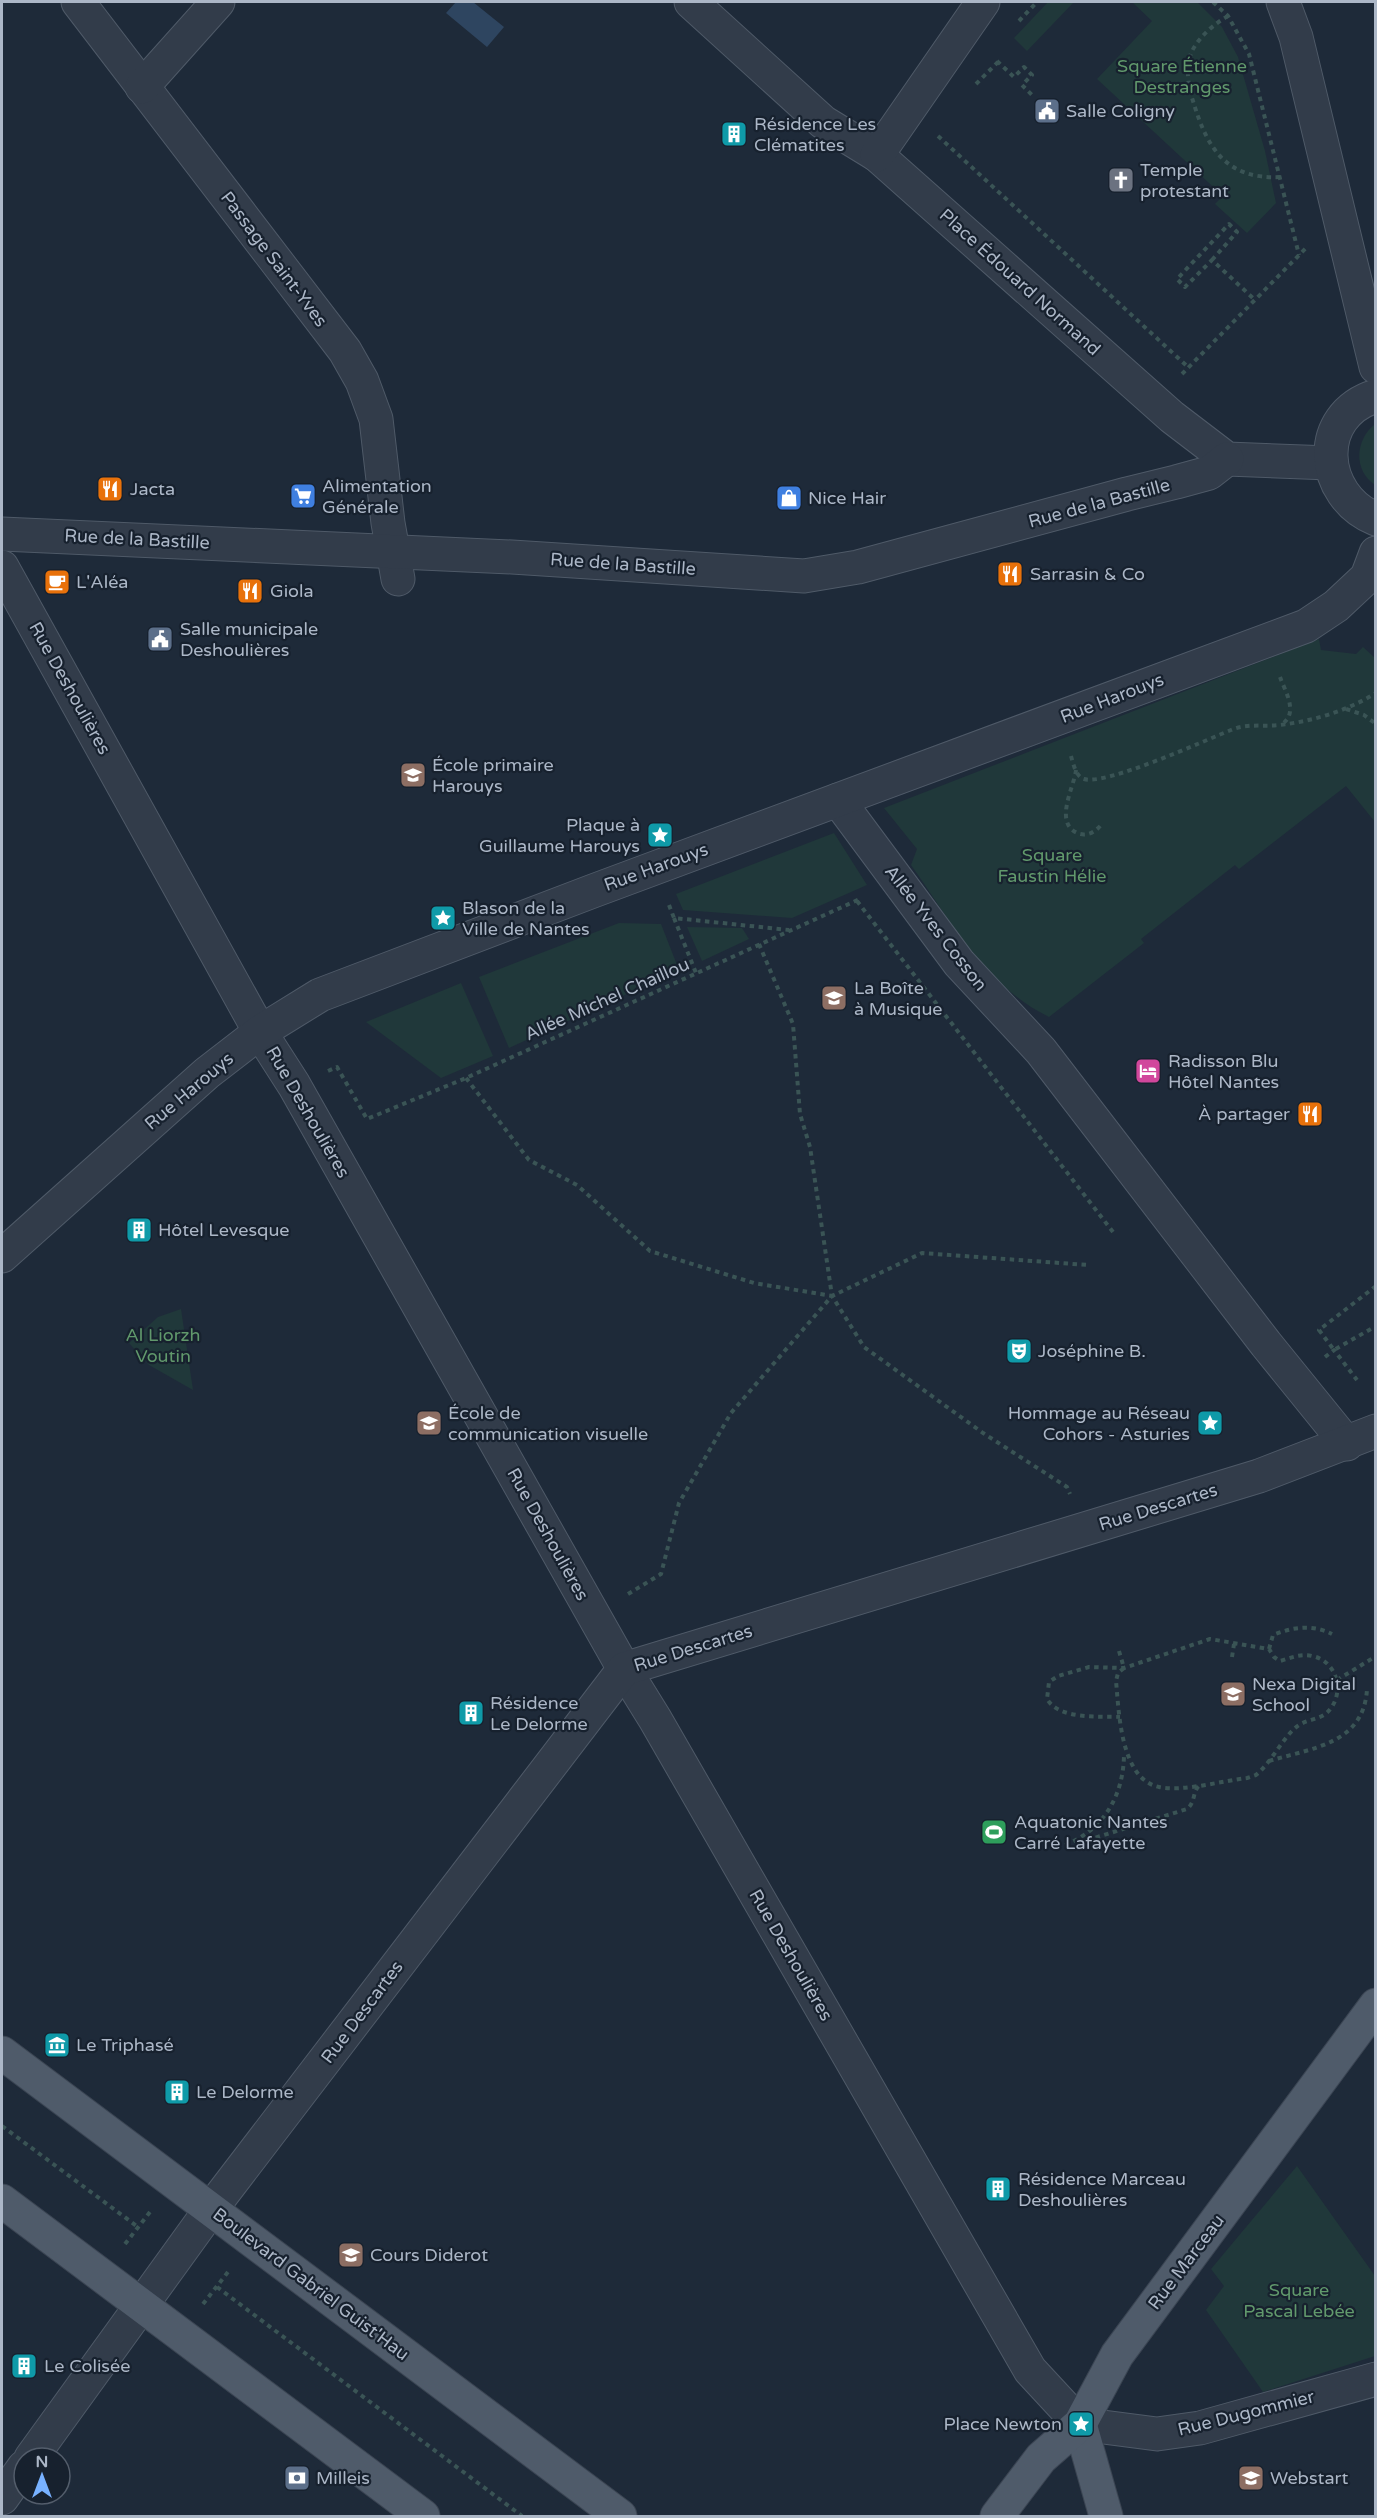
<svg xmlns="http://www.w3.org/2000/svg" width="1377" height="2518" viewBox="0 0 1377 2518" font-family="'Varela Round',sans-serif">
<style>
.green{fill:#20383a}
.water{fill:#2e4560}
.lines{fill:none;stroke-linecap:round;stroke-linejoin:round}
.minor-casing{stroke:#4f5a68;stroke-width:35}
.major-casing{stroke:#3b4553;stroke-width:35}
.path{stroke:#3a5455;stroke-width:4;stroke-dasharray:4.5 4.5;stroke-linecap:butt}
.minor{stroke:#323c4a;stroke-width:33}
.major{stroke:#4f5b6a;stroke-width:33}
.labels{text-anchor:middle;stroke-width:4.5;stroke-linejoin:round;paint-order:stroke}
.park-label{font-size:18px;fill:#61996c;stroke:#17212e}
.poi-label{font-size:18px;fill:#acb7c7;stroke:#17212e;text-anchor:start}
.street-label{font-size:18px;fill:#acb7c7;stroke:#17212e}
</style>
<rect width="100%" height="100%" fill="#1e2a39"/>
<g class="green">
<path d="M1048 2H1074L1027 51 1014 38Z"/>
<path d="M1132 2H1197L1222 27 1238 57 1265 151 1276 203 1247 233 1215 204 1223 196 1097 79 1152 21Z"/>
<path d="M1375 424V485C1353 470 1355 440 1375 424Z"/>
<path d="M1319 639 1321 650 1356 654 1363 647 1375 658V822L1346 786 1239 869 1235 865 1141 939 1144 943 1049 1017C985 986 951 921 911 865L917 849 884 808Z"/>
<path d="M834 833 867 885 792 918 683 910 676 894Z"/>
<path d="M619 923 661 924 679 970 509 1048 479 977Z"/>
<path d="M687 927 742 928 749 939 702 961Z"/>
<path d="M461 983 493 1056 441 1078 366 1022Z"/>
<path d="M181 1309 193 1390 149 1365 129 1343 158 1317Z"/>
<path d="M1297 2166 1375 2276V2356L1263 2392 1206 2310 1224 2286 1211 2269Z"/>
</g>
<path class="water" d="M456 2H473L504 27 487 47 446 13Z"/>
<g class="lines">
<defs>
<g id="minor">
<path d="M78 2 345 351 362 381 376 419 388 523 398 579"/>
<path d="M691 2 823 122 877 155 1172 417 1227 459 1330 463"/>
<path d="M1283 2 1296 37 1376 367"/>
<path d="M142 87 218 2"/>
<path d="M877 155 983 2"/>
<path d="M1376 396C1313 415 1319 496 1376 519"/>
<path d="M2 534 512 557 804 576 858 567 1127 494 1176 482 1209 473 1227 459"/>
<path d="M2 567 260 1032 294 1085 624 1669 655 1719 1030 2370 1080 2424 1157 2434 1200 2428 1376 2379"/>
<path d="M838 800 959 963 1041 1051 1266 1344 1347 1444"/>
<path d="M2 1256 207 1073 260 1032 320 995 593 891 1306 626 1336 606 1367 577 1376 553"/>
<path d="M31 2458 211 2209 624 1669 1259 1476 1376 1431"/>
<path d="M2 2498 24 2467"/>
</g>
<g id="major">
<path d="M2 2053 620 2516"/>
<path d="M2 2201 423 2516"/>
<path d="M1080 2424 1106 2516"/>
<path d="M997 2516 1041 2458 1080 2424 1117 2355 1376 2005"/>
</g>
</defs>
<use href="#minor" class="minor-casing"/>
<use href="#major" class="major-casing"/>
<g class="path">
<path d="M1213 2 1228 16 1249 54 1299 255"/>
<path d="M1228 16C1214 24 1200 36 1192 51 1185 66 1188 86 1193 101 1207 148 1226 180 1281 177"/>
<path d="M1019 21 1037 2"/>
<path d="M997 61 1014 77 1024 67 1032 75 1022 85 1032 95"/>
<path d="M976 84 998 62"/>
<path d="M938 136 1189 368"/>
<path d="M1212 260 1237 232 1229 224 1177 279 1185 287 1212 260 1255 300"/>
<path d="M1182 374 1307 247"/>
<path d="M1280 677C1285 691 1299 713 1282 724"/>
<path d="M1346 709 1364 715 1376 724"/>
<path d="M1071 756C1073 763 1076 777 1084 779 1105 786 1206 740 1231 730 1248 723 1263 727 1280 725 1313 721 1347 711 1376 693"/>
<path d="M1076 770C1074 788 1052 825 1080 834 1089 836 1096 831 1101 825"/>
<path d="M857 901 1113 1232"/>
<path d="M669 905 674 918 789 930"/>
<path d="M674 918 696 973"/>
<path d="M759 944 793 1024 800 1114 810 1147 832 1296 864 1347 983 1433 1067 1487 1070 1494"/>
<path d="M328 1071 337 1067 367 1119 466 1078 862 898"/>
<path d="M466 1078 529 1160 577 1185 650 1251 754 1283 832 1296"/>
<path d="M1376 1286 1319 1330 1334 1350 1376 1326"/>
<path d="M1325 1357 1334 1350 1357 1380"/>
<path d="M628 1594 661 1574 679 1503 731 1413 832 1296 922 1253 1088 1265"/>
<path d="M1269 1649 1273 1635C1293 1627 1312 1624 1332 1634"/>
<path d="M1119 1651 1124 1668 1118 1673 1116 1681C1119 1711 1120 1779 1159 1787 1183 1792 1221 1781 1247 1778L1256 1775C1272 1762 1284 1735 1299 1725 1310 1718 1323 1720 1331 1708 1345 1689 1335 1660 1312 1656 1301 1653 1291 1658 1280 1661L1274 1657 1269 1649 1210 1639 1124 1668 1089 1667 1058 1676 1049 1682 1047 1699C1060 1720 1098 1716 1120 1717"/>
<path d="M1232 1657 1234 1644"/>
<path d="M1337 1680 1373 1658"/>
<path d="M1269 1761C1312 1748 1364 1744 1367 1689"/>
<path d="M1078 1840H1088L1187 1809C1196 1802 1192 1791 1200 1785"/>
<path d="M1065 1845C1105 1829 1124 1794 1124 1753"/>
<path d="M2 2126 138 2227"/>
<path d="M125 2244 150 2212"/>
<path d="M217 2287 522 2516"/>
<path d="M203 2304 228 2272"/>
</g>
<use href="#minor" class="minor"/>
<use href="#major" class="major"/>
</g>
<defs>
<symbol id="civic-square" viewBox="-11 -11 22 22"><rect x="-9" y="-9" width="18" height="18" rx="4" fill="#5c6f8a" stroke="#17212e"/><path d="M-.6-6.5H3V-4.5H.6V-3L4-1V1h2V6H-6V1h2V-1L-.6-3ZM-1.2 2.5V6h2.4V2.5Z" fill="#fff"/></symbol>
<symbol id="building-square" viewBox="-11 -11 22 22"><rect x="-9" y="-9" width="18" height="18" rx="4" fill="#0f9aa8" stroke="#17212e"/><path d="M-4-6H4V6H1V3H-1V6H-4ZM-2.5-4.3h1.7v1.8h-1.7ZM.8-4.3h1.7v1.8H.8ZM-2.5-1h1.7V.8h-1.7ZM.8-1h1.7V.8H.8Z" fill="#fff"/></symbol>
<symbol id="church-square" viewBox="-11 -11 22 22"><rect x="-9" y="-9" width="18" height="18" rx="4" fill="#6b7280" stroke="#17212e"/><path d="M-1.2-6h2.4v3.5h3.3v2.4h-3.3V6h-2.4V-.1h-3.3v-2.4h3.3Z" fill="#fff"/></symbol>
<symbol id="restaurant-square" viewBox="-11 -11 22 22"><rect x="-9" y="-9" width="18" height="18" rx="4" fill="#e8710a" stroke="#17212e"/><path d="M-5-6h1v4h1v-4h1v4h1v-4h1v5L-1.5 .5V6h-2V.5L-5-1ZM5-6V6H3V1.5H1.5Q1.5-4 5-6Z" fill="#fff"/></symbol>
<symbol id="supermarket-square" viewBox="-11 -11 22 22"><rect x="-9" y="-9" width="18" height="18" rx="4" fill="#3f7fe0" stroke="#17212e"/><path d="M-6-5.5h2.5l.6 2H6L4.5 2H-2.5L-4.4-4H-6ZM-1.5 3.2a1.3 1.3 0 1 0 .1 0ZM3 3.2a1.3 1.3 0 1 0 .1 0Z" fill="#fff"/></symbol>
<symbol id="shop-square" viewBox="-11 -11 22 22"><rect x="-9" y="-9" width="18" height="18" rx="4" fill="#3f7fe0" stroke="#17212e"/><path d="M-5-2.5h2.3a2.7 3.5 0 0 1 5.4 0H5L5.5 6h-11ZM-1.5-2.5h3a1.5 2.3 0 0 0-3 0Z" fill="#fff"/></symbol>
<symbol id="cafe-square" viewBox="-11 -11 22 22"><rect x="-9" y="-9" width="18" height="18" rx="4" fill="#e8710a" stroke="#17212e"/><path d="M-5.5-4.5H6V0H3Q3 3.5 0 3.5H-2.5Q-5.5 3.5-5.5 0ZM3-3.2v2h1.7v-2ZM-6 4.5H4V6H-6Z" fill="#fff"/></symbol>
<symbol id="school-square" viewBox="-11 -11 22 22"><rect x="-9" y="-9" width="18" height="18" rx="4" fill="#8d6e63" stroke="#17212e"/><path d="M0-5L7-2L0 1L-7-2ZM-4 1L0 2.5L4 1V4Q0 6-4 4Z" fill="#fff"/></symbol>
<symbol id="sight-square" viewBox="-11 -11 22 22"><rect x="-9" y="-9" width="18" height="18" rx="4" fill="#0f9aa8" stroke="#17212e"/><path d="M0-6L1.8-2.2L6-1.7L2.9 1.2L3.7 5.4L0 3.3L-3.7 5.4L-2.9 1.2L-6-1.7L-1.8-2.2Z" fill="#fff"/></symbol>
<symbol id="hotel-square" viewBox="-11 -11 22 22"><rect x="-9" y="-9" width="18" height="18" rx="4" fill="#d1479c" stroke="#17212e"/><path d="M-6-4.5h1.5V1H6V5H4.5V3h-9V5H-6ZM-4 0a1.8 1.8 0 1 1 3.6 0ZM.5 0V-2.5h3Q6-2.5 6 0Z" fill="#fff"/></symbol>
<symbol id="theatre-square" viewBox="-11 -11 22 22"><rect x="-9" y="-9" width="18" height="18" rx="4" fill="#0f9aa8" stroke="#17212e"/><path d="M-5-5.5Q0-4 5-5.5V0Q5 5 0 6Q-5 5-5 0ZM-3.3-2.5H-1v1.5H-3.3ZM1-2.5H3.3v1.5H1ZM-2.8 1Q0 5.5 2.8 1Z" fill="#fff"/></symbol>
<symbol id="university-square" viewBox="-11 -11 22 22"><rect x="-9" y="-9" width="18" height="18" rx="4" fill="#8d6e63" stroke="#17212e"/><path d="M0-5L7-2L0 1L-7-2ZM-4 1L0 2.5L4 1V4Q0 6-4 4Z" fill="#fff"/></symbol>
<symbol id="stadium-square" viewBox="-11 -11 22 22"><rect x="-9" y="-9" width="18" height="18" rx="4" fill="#2e9e5b" stroke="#17212e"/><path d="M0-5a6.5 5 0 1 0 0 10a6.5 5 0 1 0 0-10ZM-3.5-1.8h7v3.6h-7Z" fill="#fff"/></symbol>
<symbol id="museum-square" viewBox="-11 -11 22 22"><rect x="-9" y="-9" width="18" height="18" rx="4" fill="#0f9aa8" stroke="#17212e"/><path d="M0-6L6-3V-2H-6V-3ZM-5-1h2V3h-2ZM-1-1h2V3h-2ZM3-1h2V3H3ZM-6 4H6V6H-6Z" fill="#fff"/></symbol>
<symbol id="bank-square" viewBox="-11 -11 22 22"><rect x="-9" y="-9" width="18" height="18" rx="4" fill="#5c6f8a" stroke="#17212e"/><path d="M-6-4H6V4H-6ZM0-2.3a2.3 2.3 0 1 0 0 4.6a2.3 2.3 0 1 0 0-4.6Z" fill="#fff"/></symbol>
</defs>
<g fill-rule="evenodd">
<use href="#civic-square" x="1032" y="96" width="30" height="30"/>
<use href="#building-square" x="719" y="119" width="30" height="30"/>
<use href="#church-square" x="1106" y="165" width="30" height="30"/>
<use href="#restaurant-square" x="95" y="474" width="30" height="30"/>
<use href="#supermarket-square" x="288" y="481" width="30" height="30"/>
<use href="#shop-square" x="774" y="483" width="30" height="30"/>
<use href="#restaurant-square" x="995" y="559" width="30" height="30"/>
<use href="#cafe-square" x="42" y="567" width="30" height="30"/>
<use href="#restaurant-square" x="235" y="576" width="30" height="30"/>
<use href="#civic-square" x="145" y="624" width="30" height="30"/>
<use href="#school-square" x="398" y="760" width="30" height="30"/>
<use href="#sight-square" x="645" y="820" width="30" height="30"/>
<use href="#sight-square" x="428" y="903" width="30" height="30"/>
<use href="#school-square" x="819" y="983" width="30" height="30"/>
<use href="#hotel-square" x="1133" y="1056" width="30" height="30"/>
<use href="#restaurant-square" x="1295" y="1099" width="30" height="30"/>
<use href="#building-square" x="124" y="1215" width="30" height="30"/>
<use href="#theatre-square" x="1004" y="1336" width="30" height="30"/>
<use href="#university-square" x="414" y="1408" width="30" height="30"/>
<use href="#sight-square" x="1195" y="1408" width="30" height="30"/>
<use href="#university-square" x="1218" y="1679" width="30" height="30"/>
<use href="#building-square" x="456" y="1698" width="30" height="30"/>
<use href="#stadium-square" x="979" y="1817" width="30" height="30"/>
<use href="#museum-square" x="42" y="2030" width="30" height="30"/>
<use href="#building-square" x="162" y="2077" width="30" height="30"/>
<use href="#building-square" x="983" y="2174" width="30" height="30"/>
<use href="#university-square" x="336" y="2240" width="30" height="30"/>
<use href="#building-square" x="9" y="2351" width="30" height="30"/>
<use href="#sight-square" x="1066" y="2409" width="30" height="30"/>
<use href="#bank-square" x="282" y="2463" width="30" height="30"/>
<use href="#university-square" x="1236" y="2463" width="30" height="30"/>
</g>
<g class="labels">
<g class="park-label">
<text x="1182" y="72">Square Étienne<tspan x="1182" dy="21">Destranges</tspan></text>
<text x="1052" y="861">Square<tspan x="1052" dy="21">Faustin Hélie</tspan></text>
<text x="163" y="1341">Al Liorzh<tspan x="163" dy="21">Voutin</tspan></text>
<text x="1299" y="2296">Square<tspan x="1299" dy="21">Pascal Lebée</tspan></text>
</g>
<g class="poi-label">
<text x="1066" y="117">Salle Coligny</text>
<text x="754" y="130">Résidence Les<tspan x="754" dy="21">Clématites</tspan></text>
<text x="1140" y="176">Temple<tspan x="1140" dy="21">protestant</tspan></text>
<text x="322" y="492">Alimentation<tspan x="322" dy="21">Générale</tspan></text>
<text x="130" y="495">Jacta</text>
<text x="808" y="504">Nice Hair</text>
<text x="1030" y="580">Sarrasin &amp; Co</text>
<text x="76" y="588">L'Aléa</text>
<text x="270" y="597">Giola</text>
<text x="180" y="635">Salle municipale<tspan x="180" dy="21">Deshoulières</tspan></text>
<text x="432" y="771">École primaire<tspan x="432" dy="21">Harouys</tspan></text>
<text x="640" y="831" text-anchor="end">Plaque à<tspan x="640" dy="21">Guillaume Harouys</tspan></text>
<text x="462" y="914">Blason de la<tspan x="462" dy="21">Ville de Nantes</tspan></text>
<text x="854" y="994">La Boîte<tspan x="854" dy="21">à Musique</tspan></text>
<text x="1168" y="1067">Radisson Blu<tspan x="1168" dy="21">Hôtel Nantes</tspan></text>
<text x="1290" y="1120" text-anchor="end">À partager</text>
<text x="158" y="1236">Hôtel Levesque</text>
<text x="1038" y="1357">Joséphine B.</text>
<text x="448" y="1419">École de<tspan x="448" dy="21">communication visuelle</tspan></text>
<text x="1190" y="1419" text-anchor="end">Hommage au Réseau<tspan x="1190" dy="21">Cohors - Asturies</tspan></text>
<text x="1252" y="1690">Nexa Digital<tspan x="1252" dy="21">School</tspan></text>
<text x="490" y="1709">Résidence<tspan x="490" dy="21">Le Delorme</tspan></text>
<text x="1014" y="1828">Aquatonic Nantes<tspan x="1014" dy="21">Carré Lafayette</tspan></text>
<text x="76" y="2051">Le Triphasé</text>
<text x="196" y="2098">Le Delorme</text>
<text x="1018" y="2185">Résidence Marceau<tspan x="1018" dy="21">Deshoulières</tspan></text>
<text x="370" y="2261">Cours Diderot</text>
<text x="44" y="2372">Le Colisée</text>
<text x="1062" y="2430" text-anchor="end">Place Newton</text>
<text x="316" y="2484">Milleis</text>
<text x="1270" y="2484">Webstart</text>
</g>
<g class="street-label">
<text transform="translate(274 259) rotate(53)" y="6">Passage Saint-Yves</text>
<text transform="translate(1020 282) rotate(42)" y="6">Place Édouard Normand</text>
<text transform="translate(1099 503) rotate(-15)" y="6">Rue de la Bastille</text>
<text transform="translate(137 539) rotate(3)" y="6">Rue de la Bastille</text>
<text transform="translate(623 564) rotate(4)" y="6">Rue de la Bastille</text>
<text transform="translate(70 688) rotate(61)" y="6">Rue Deshoulières</text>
<text transform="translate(1112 698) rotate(-21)" y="6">Rue Harouys</text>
<text transform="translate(656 867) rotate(-20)" y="6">Rue Harouys</text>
<text transform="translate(936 928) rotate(52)" y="6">Allée Yves Cosson</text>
<text transform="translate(607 999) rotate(-24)" y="6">Allée Michel Chaillou</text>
<text transform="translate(189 1091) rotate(-40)" y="6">Rue Harouys</text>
<text transform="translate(308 1112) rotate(60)" y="6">Rue Deshoulières</text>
<text transform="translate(1158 1507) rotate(-17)" y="6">Rue Descartes</text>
<text transform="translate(548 1534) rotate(61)" y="6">Rue Deshoulières</text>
<text transform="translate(693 1648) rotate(-17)" y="6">Rue Descartes</text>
<text transform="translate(791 1955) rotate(60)" y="6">Rue Deshoulières</text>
<text transform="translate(362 2012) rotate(-53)" y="6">Rue Descartes</text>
<text transform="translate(1186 2262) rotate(-53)" y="6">Rue Marceau</text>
<text transform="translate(311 2284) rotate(37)" y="6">Boulevard Gabriel Guist'Hau</text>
<text transform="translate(1246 2413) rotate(-14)" y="6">Rue Dugommier</text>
</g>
</g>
<rect width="1377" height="2518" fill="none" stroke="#acb7c7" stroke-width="6"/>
<g transform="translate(42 2476)"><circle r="28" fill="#17212e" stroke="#535d6b" stroke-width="1.5"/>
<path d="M0-4.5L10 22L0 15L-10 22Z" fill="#78b1ff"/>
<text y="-9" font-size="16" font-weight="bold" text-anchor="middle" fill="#acb7c7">N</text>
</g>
</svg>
